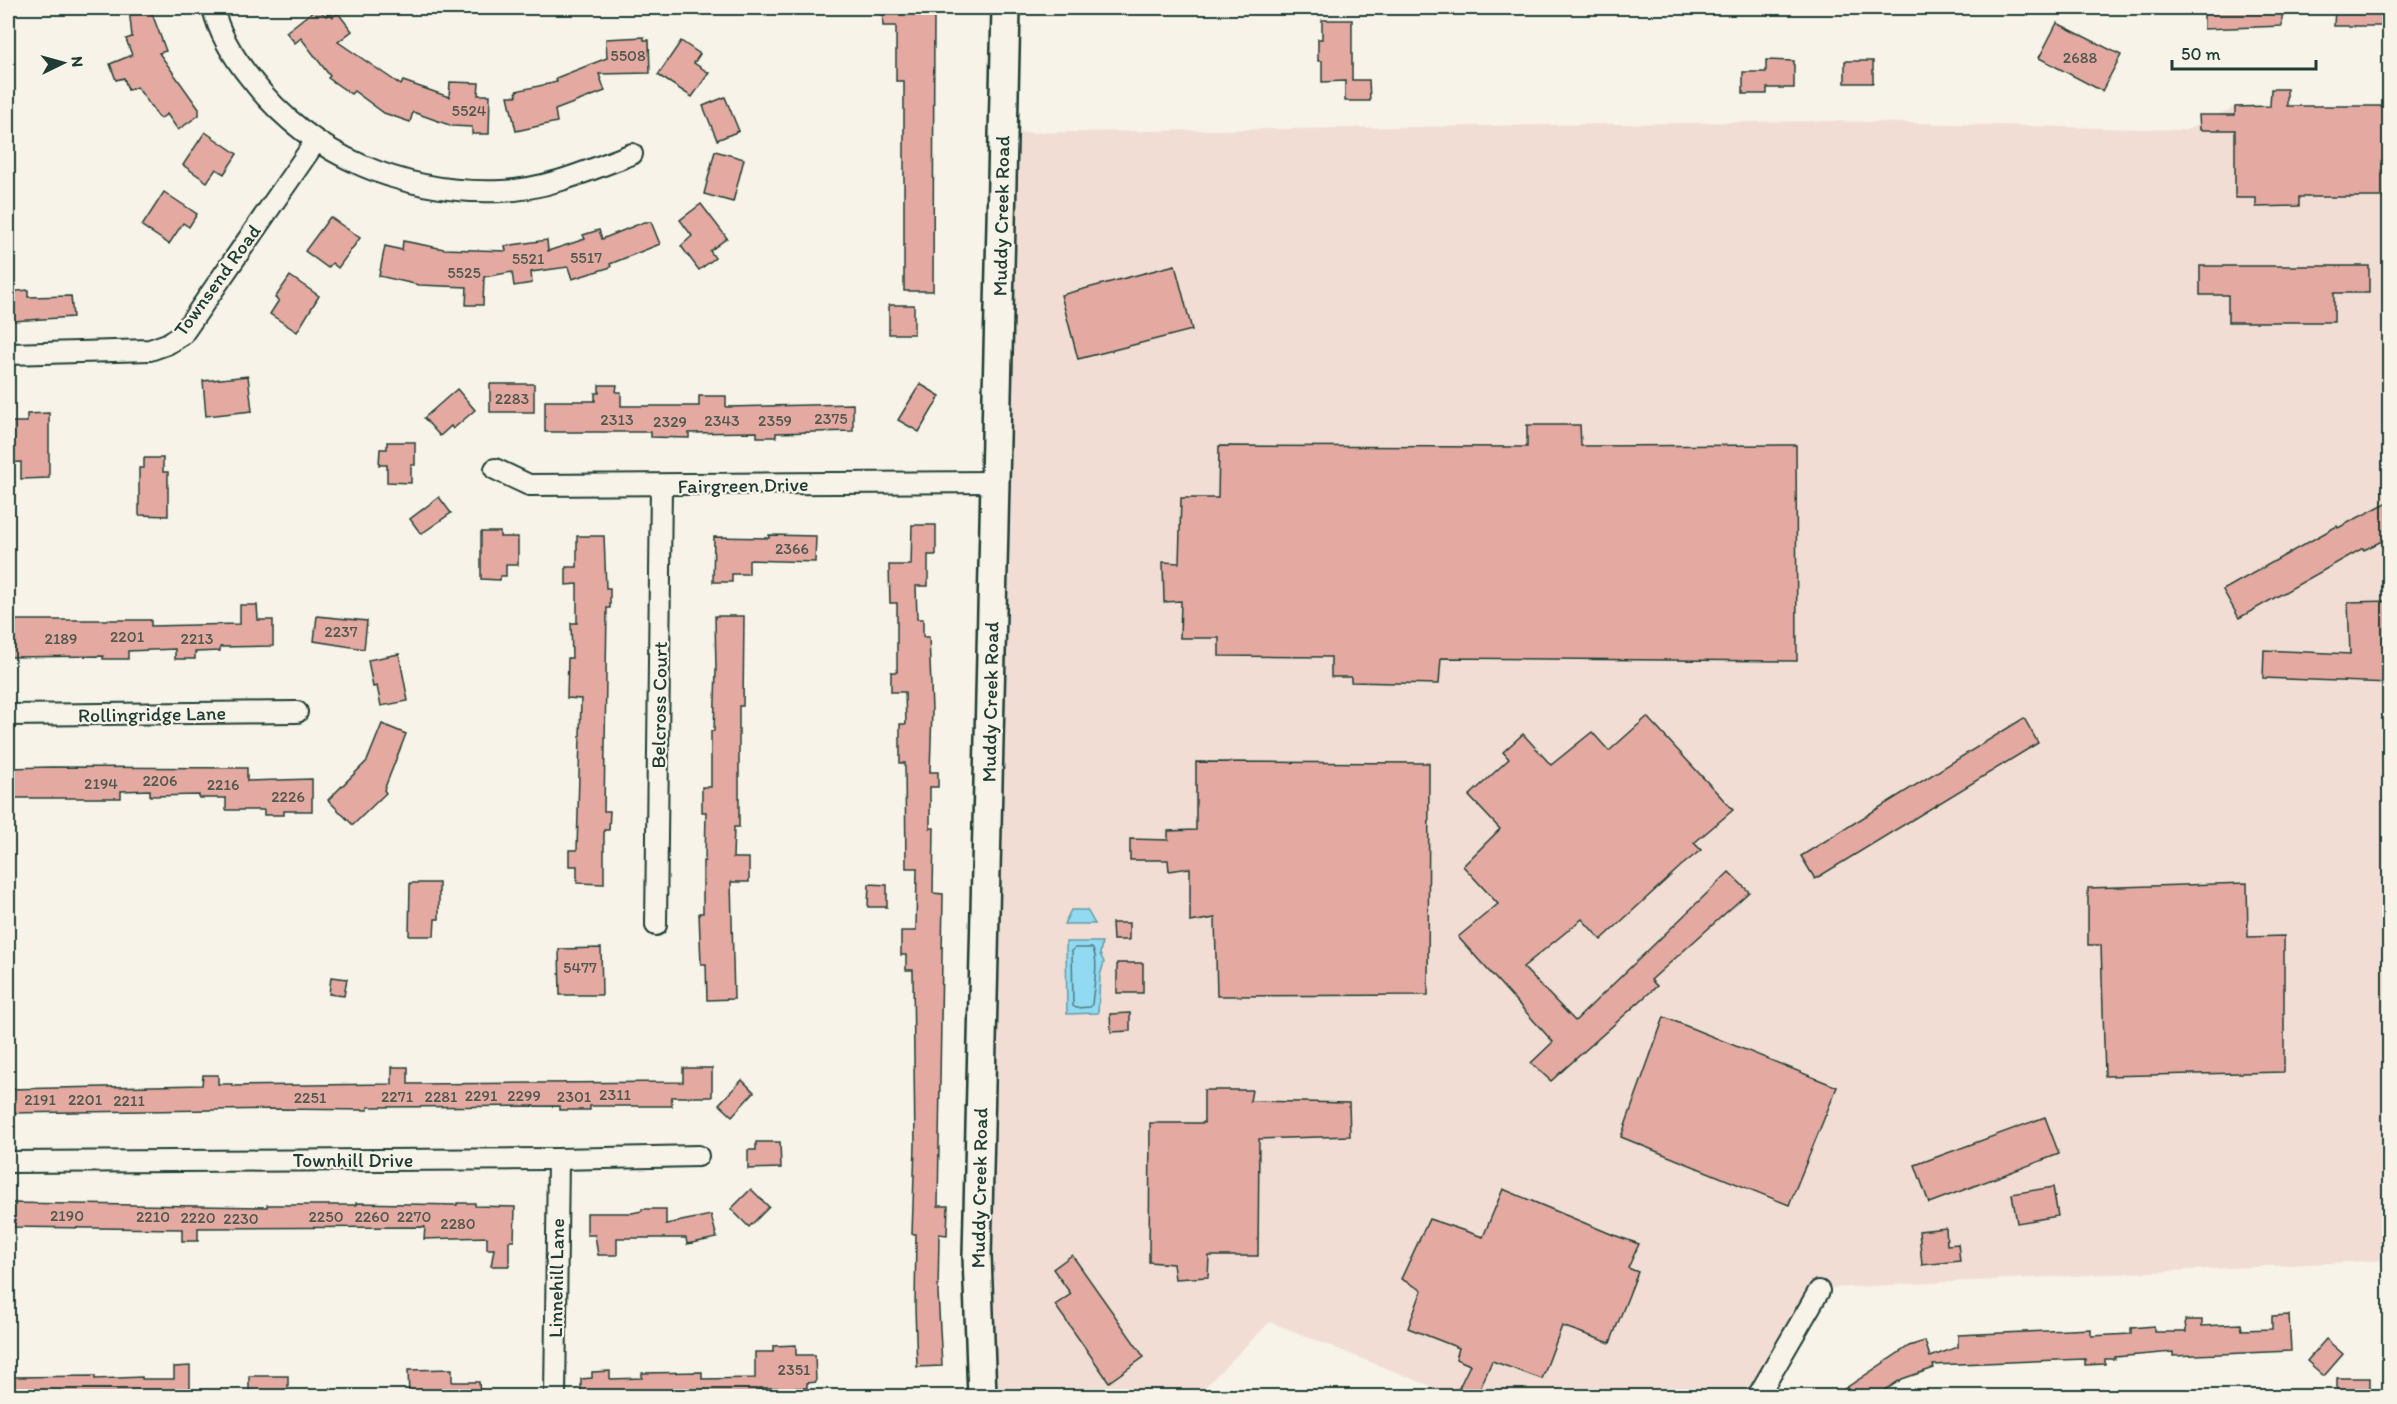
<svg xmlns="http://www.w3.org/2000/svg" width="2397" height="1404" viewBox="0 0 2397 1404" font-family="Itim,sans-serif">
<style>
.built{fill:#f1ddd3}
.water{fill:#91daf2;stroke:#639ba6;stroke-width:1.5}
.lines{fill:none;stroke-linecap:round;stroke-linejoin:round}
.shore{stroke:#4d7c80;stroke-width:1.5}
.building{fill:#e4aaa1;stroke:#1f3d34;stroke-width:1.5}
.street-casing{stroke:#1f3d34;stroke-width:24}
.secondary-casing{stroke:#1f3d34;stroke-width:32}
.street{stroke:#f7f3e8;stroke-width:20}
.secondary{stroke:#f7f3e8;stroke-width:27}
.labels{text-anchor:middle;stroke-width:4.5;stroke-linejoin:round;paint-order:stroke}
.number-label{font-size:16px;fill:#50584f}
.street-label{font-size:20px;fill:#1f3d34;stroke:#f7f3e8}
</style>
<rect width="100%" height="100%" fill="#f7f3e8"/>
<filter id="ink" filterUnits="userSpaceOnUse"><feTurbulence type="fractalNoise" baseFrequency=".0167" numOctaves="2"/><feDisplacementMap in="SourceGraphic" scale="12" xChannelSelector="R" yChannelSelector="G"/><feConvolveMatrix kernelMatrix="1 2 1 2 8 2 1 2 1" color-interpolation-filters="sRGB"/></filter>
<g filter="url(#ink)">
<path class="built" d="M2389 106V1260L1831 1288 1819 1292 1758 1396H1456L1270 1322 1196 1396H982L1003 133 1827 121 2186 130 2235 107Z"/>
<g class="water">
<path d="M1071 910H1087L1095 924H1064Z"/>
<path d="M1066 942H1102L1100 954 1104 962 1100 976 1098 1013 1067 1014Z"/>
</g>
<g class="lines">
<path class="shore" d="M1075 948H1092C1100 958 1093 990 1092 1005L1090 1007 1076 1008 1073 1006 1072 951Z"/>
</g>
<g class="building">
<path d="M129 8H150L166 51 159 53 199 109V115L178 130 167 114 160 119 137 87 128 90 124 78 116 80 110 64 132 55 126 39 132 37Z"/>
<path d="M317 8 326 16 330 13 333 17 338 13 352 31 338 42 401 85 403 81 449 97 450 82 479 83 478 95H490L489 134H472V127L452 126 413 112 410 122 384 113 354 91 351 94 328 78 330 76 301 38 295 43 286 32Z"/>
<path d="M882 8H934L933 291H904V81H896V26H883Z"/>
<path d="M2204 8H2282V26L2204 29Z"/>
<path d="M2335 8H2390V26H2334Z"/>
<path d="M1322 20H1352V80H1369L1370 101H1345V81L1322 82V61H1318V39H1322Z"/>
<path d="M2057 23 2121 55 2102 91 2039 58Z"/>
<path d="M644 37V40H649L650 73 599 74 605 91 555 110 557 122 516 131 508 96H517L516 91 557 82 556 78 607 58 606 39Z"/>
<path d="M681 41 700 54 694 63 709 73 692 97 658 75Z"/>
<path d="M1766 60 1794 61V88H1767V94H1743V72H1766Z"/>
<rect x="1845" y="61" width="28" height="22"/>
<path d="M2271 89H2287V106H2390V197H2299V206L2256 207V198H2235V130H2200L2199 115H2235V107L2270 106Z"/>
<path d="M725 97 739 131 717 140 703 106Z"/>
<path d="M205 132 237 154 224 174 216 169 207 182 183 165Z"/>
<path d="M715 151 744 159 733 202 704 194Z"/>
<path d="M164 192 197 214 189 227 183 223 169 244 142 226Z"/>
<path d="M701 204 727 238 710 251 715 258 699 270 681 246 692 236 680 220Z"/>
<path d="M330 217 360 238 338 268 332 263 328 268 305 251Z"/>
<path d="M644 222H651L660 244 610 264 611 267 572 279 568 267 531 272 532 283 514 286 512 272 484 277 483 305H466L467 287 419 285 379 276 385 246 402 250 403 241 444 249 506 251 505 246 547 240 548 251 585 239 583 235 599 230 602 239Z"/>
<path d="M1175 265 1192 330 1078 359 1061 295Z"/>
<path d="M2200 266H2369V293H2334V322H2228V295H2200Z"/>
<path d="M290 276 319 296 297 332 270 314 279 300 275 298Z"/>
<path d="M28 290V297L71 296 73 317 13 321V312L8 313V292Z"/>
<rect x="889" y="305" width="25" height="29"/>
<path d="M248 376 252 411 206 416 203 381Z"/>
<rect x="490" y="384" width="44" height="28"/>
<path d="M920 384 940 396 919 432 898 420Z"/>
<path d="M599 385H617L616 392H621V406H699V396H726V407L853 404V431L776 433V437H757V432L689 433V438L651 437V432H545V401H595V393H599Z"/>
<path d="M457 389 475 410 453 429 451 426 440 436 424 418Z"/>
<path d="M49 413V478L21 479V462L8 463V422H27V414Z"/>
<path d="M1527 425H1580L1581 446 1796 445 1797 661 1441 658 1439 684 1351 682V677H1331V657L1219 656V638H1180L1181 601 1164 602 1163 562 1179 563 1181 498H1218L1219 446 1527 447Z"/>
<path d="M387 442H415V465H411V483L387 482V465H379L380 449H387Z"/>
<path d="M144 458H163V472H168V516L139 515V468H144Z"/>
<path d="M439 497 451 513 421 534 410 519Z"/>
<path d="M2390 501V537L2364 550 2363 548 2239 618 2223 590 2337 526 2338 528Z"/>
<path d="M912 525H936V555H928V586H916L917 619H923V637H929L932 710 930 772H938V787H930V828H934L933 893 943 894 938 1206H948L947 1235 939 1234 938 1293 942 1366 917 1367 915 1307 916 1234H912L915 1146 913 970H906V955H901V931H916L917 868H906L905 763H900V724H906L905 692H891V672H897V603H890L889 565H911Z"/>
<path d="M481 532H500V537H518V565H506V576H500V580L481 579Z"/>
<path d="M769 535 816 536 815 562 749 560V574H732V582H713L714 537 769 538Z"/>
<path d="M577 536H604L606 588H610V608H607L604 811H610L609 830H604V884L577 883V866H569V850H577L581 699 567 698 568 658H572L571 623H577V584L566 585V567H577Z"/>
<path d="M2390 601V683L2263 678 2264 650 2350 654 2348 602Z"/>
<path d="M240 605H257L258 620H273V646L220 647V651L195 652V659H175V649L128 651V659H103V656L8 657V620H151V626L240 624Z"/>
<path d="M317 616 367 621 364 649 314 641Z"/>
<path d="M715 616H744L743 706H739V827H734L733 858H749V882H731L734 999 707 1000 706 964H701L699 913H703V861H705L706 812H702V787H711V731H714L716 670Z"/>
<path d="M399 654 408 701 381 706 377 686 373 687 368 660Z"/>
<path d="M1647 717 1733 810 1694 843 1701 850 1681 866 1601 940 1582 919 1523 967 1575 1021 1729 872 1749 892 1651 980 1657 986 1551 1081 1531 1063 1553 1042 1458 937 1498 904 1463 866 1500 829 1469 796 1509 759 1503 752 1523 734 1551 765 1592 732 1609 751Z"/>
<path d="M2024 718 2038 743 1815 879 1801 856Z"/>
<path d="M382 724 406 734 384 790 386 793 353 825 328 800 367 761Z"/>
<path d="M1196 762 1429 763 1428 995 1217 996 1215 918 1190 922V868L1169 871 1168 860H1130V839L1168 840V831L1196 830Z"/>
<path d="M52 767 247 768V781L312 779V811H284V815H264V810H226V798H199V795L150 796V790L121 791V798H8V768Z"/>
<path d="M410 883H439V919H435L434 936H409Z"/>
<path d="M2247 883 2248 937 2284 936V1072L2105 1076 2101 945H2088V888Z"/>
<path d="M869 884 887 885V907H868Z"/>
<path d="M1112 923H1129V940H1113Z"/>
<path d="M601 948 602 995H560L559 949Z"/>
<rect x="1117" y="963" width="26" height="30"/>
<path d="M331 977 347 979 344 996 329 994Z"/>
<path d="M1130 1013V1031L1111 1032 1110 1014Z"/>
<path d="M1664 1017 1837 1087 1789 1205 1621 1137Z"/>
<path d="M392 1067H408V1084L683 1082V1068H712V1097H671L672 1106H590V1110H559V1106L368 1107V1110L278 1109 8 1113V1089L202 1085 203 1075H218V1084H232V1086L392 1084Z"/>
<path d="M742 1080 754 1092 732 1116 719 1104Z"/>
<path d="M1204 1090H1252L1250 1101 1349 1103 1350 1136 1259 1139 1258 1256H1209L1208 1277 1175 1279 1173 1264 1149 1262 1150 1123H1204Z"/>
<path d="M2045 1117 2059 1154 1929 1203 1915 1165Z"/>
<path d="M756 1142H780L781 1168 748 1169V1150H756Z"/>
<path d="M2053 1187 2058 1216 2017 1223 2012 1194Z"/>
<path d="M751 1189 769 1207 749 1227 731 1209Z"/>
<path d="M1503 1189 1611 1234 1639 1244 1628 1268 1638 1272 1610 1343 1562 1326 1542 1379 1492 1361 1477 1396H1455L1470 1365 1456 1359 1459 1348 1408 1328 1422 1290 1401 1279 1429 1219 1483 1237Z"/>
<path d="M8 1203 267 1207V1205H356V1203L457 1205V1203H475V1206L515 1207 514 1241H509V1266H491L494 1249H487V1237L424 1239 425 1227 198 1228V1241H182V1229L8 1227Z"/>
<path d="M642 1209H666V1224L711 1215 717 1238 687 1244 686 1238H617V1255H598L595 1235H587V1213H632L642 1211Z"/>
<path d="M1946 1228 1947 1245 1958 1244 1960 1261 1922 1265 1919 1231Z"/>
<path d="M1072 1255 1144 1357 1109 1382 1055 1305 1071 1294 1053 1269Z"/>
<path d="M2289 1315 2291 1351 2173 1356V1352L2115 1357V1359H2105V1364L2085 1365V1359L1933 1365 1934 1368 1902 1379 1876 1396H1834L1909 1346 1925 1341 1930 1357 1958 1347V1335L2091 1329V1336L2131 1334V1328L2154 1326V1332H2186L2185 1320H2202V1326L2241 1324 2242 1330 2272 1329V1316Z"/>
<path d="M2326 1339 2343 1354 2324 1376 2307 1361Z"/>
<path d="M796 1345V1355H815L816 1382 807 1383V1388H759V1396H581V1379L592 1378V1372L610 1371V1379L642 1378V1373L702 1372V1379L755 1378V1352H773V1346Z"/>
<path d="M190 1366V1396H13V1377L95 1376V1379L142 1377V1379H174V1367Z"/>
<path d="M452 1369V1382H479L480 1396H409L408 1370Z"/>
<rect x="249" y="1376" width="39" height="20"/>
<rect x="2337" y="1378" width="33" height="18"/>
</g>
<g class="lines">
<defs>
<g id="street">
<path d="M213 8C219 34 234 58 251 79 311 157 405 195 502 191 548 189 590 170 632 154"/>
<path d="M8 354 150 350 167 344 182 335 316 141"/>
<path d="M495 469 529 485 995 482"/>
<path d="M8 715 297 712"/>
<path d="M656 925 661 486"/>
<path d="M8 1162 558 1159 698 1156"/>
<path d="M555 1396 558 1159"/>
<path d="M1758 1396 1819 1291"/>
</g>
<path id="secondary" d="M982 1396 977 1256 1006 8"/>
</defs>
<use href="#street" class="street-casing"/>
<use href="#secondary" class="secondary-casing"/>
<use href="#street" class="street"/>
<use href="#secondary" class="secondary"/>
</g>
</g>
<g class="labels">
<g class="number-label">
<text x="628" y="61">5508</text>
<text x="2080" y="63">2688</text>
<text x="469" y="116">5524</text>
<text x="586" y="263">5517</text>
<text x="528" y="264">5521</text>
<text x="464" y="278">5525</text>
<text x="512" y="404">2283</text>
<text x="831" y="424">2375</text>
<text x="617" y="425">2313</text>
<text x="722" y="426">2343</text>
<text x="775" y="426">2359</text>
<text x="670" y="427">2329</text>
<text x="792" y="554">2366</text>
<text x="341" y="637">2237</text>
<text x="127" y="642">2201</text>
<text x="61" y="644">2189</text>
<text x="197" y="644">2213</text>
<text x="160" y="786">2206</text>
<text x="101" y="789">2194</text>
<text x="223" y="790">2216</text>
<text x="288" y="802">2226</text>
<text x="580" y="973">5477</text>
<text x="615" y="1100">2311</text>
<text x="481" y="1101">2291</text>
<text x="524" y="1101">2299</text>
<text x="397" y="1102">2271</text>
<text x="441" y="1102">2281</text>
<text x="574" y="1102">2301</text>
<text x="310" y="1103">2251</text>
<text x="40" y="1105">2191</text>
<text x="85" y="1105">2201</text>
<text x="129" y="1106">2211</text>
<text x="67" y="1221">2190</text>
<text x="153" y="1222">2210</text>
<text x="326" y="1222">2250</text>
<text x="372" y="1222">2260</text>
<text x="414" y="1222">2270</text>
<text x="198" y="1223">2220</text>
<text x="241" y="1224">2230</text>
<text x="458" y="1229">2280</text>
<text x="794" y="1375">2351</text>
</g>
<g class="street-label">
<text transform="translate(1001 216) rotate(-89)" y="7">Muddy Creek Road</text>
<text transform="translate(217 280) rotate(-54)" y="7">Townsend Road</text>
<text transform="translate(743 485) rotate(-1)" y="7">Fairgreen Drive</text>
<text transform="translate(990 702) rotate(-89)" y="7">Muddy Creek Road</text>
<text transform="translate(659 705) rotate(-89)" y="7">Belcross Court</text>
<text transform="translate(152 714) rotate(-1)" y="7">Rollingridge Lane</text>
<text x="353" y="1167">Townhill Drive</text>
<text transform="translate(979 1188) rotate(-89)" y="7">Muddy Creek Road</text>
<text transform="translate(556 1278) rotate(-89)" y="7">Linnehill Lane</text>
</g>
</g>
<rect width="2397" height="1404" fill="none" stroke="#f7f3e8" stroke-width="30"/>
<rect x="15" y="15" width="2367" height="1374" fill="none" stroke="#1f3d34" stroke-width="2" filter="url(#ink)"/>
<g transform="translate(63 63) rotate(85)" stroke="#f7f3e8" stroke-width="4.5" paint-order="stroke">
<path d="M0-4.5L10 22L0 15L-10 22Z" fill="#1f3d34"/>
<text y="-9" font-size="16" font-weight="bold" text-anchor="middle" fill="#1f3d34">N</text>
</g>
<path d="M2172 60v9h144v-9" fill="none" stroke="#1f3d34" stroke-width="3"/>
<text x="2181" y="60" font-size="18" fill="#1f3d34" stroke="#f7f3e8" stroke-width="4.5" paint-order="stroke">50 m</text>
</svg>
